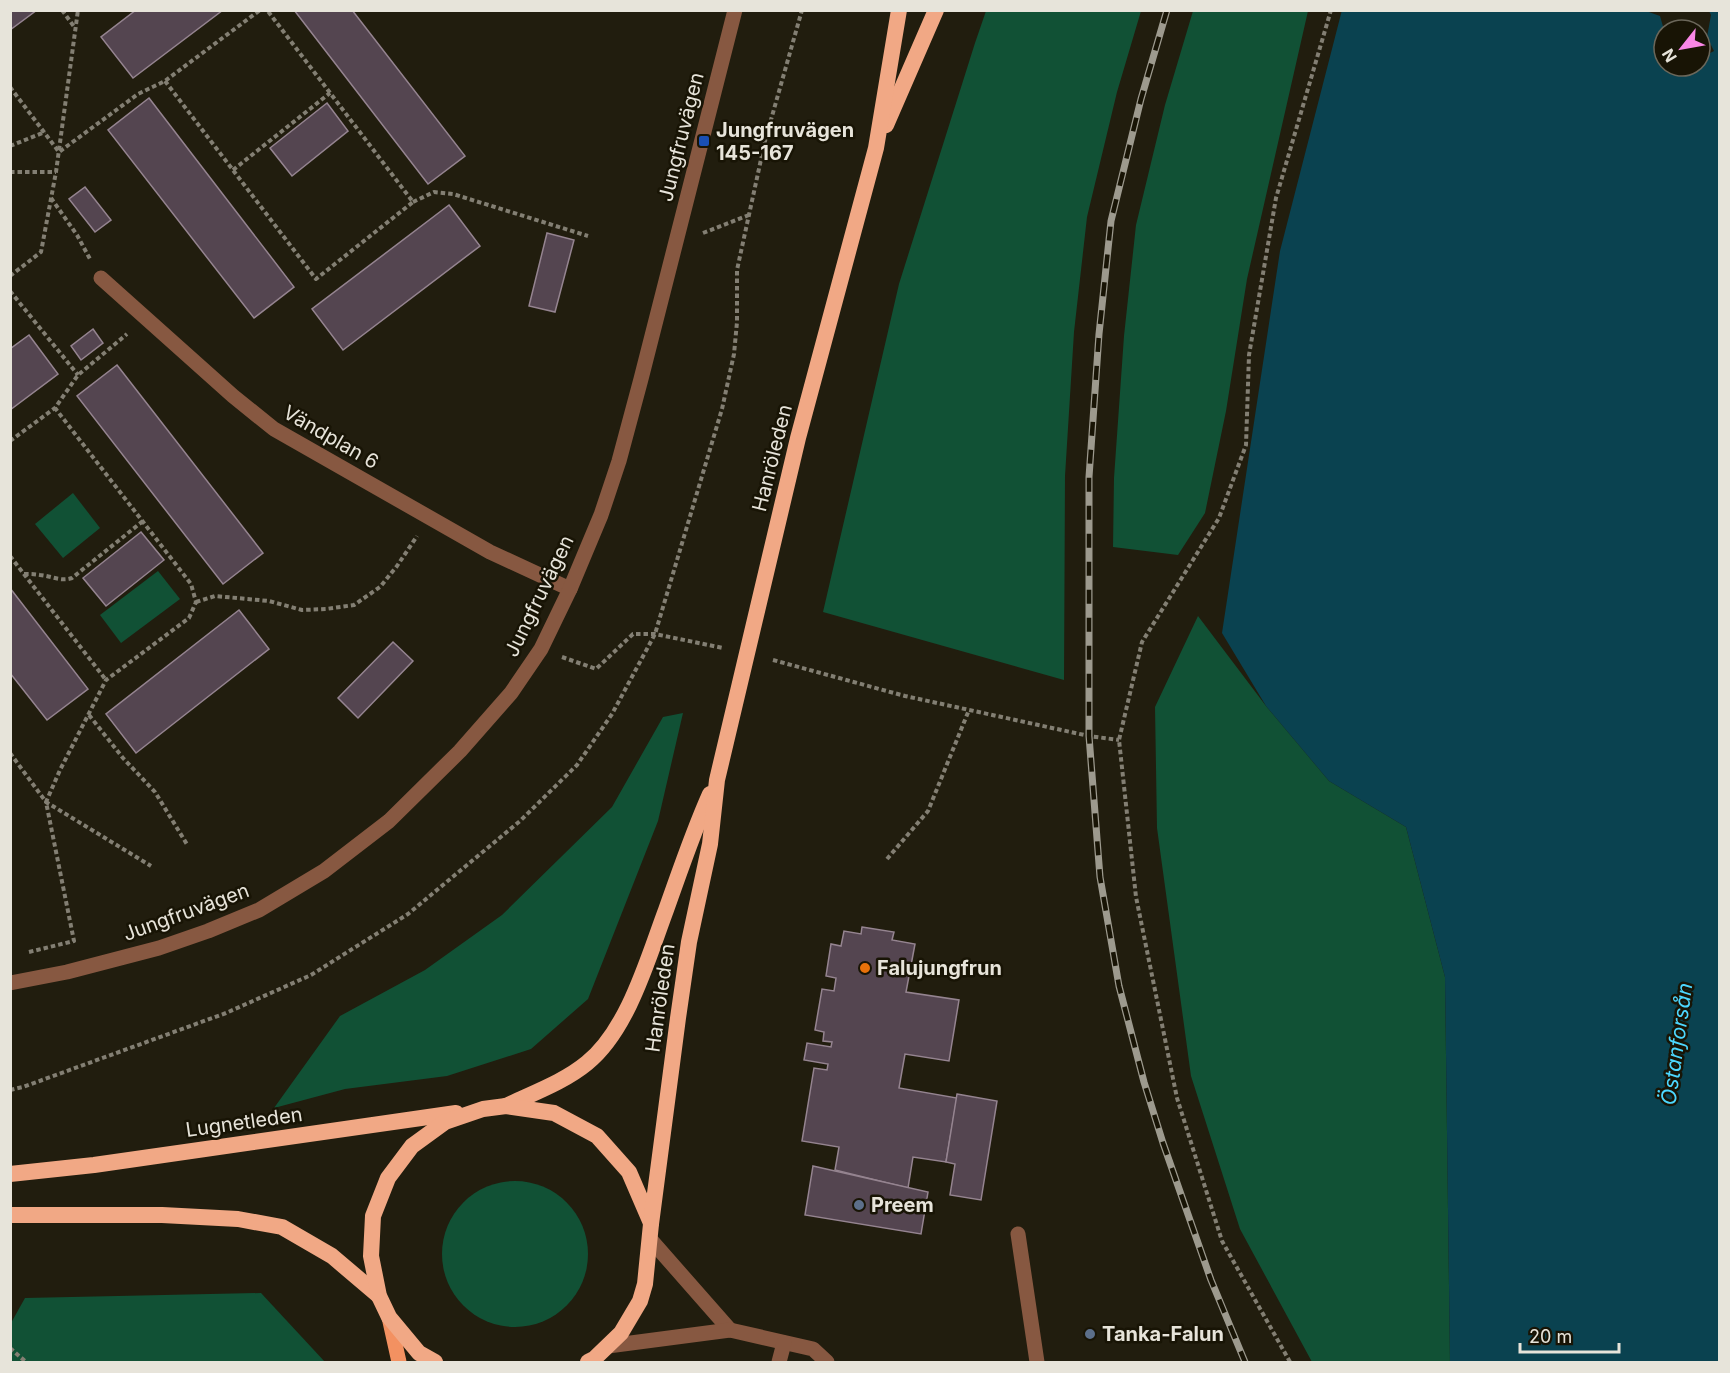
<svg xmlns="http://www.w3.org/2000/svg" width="1730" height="1373" viewBox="0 0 1730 1373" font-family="Inter,sans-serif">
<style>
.green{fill:#115135}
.water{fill:#0a4250}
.building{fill:#544550;stroke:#958490;stroke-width:1.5}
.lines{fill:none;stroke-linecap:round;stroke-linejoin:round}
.path{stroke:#837f73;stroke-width:4;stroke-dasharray:4.5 3;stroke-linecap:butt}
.service{stroke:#875841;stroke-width:15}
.minor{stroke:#875841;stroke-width:15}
.tertiary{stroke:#875841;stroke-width:15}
.primary{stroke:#f39161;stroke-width:15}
.trunk{stroke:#f1a885;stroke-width:16}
.rail-casing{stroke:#9d9a8e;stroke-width:7}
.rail{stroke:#181405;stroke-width:4.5;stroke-dasharray:14;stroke-linecap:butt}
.transit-dot{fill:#1a4fb4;stroke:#181405;stroke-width:2}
.food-dot{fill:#e8710a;stroke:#181405;stroke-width:2}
.service-dot{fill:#5c6f8a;stroke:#181405;stroke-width:2}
.labels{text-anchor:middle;stroke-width:5;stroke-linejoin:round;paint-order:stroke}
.poi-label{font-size:20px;font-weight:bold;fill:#e7e4da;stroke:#181405;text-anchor:start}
.street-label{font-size:20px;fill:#e7e4da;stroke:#181405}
.water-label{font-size:21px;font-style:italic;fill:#4cd7fe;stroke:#181405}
</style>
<rect width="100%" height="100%" fill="#211d0e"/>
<g class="green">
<path d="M986 11H1141L1117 92 1087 217 1074 332 1065 476 1064 680 823 612 899 284 975 43Z"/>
<path d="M1193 11H1308L1247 279 1226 411 1205 513 1178 555 1113 547 1114 478 1124 336 1136 225 1165 105Z"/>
<path d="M73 493 100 528 63 558 35 524Z"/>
<path d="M158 571 180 599 121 643 100 615Z"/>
<path d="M1198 616 1266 706 1329 781 1406 827 1445 977 1450 1362H1312L1240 1229 1191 1076 1157 828 1155 707Z"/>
<path d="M683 713 658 821 588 999 531 1049 447 1076 345 1089 274 1108 340 1016 425 970 502 915 612 807 663 717Z"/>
<circle cx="515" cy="1254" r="73"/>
<path d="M261 1293 325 1362H11V1323L25 1298Z"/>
</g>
<path class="water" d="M1342 10 1646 11 1660 16 1664 30V66H1700V58L1714 51 1707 37 1711 15 1709 11H1719V1362H1450L1445 977 1406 827 1329 781 1266 706 1222 633 1280 251Z"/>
<g class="building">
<path d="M10 10H37L10 30Z"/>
<path d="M136 10H223L133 78 101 37Z"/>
<path d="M294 10H352L465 156 428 184Z"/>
<path d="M149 98 294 287 254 318 108 130Z"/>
<path d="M327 103 348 131 292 176 270 148Z"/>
<path d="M85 187 111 220 95 232 69 199Z"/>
<path d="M449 205 480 246 343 350 312 309Z"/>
<path d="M547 233 574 240 555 312 529 306Z"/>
<path d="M93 329 103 343 81 360 71 346Z"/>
<path d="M29 335 58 374 10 410V349Z"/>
<path d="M117 365 263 553 223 584 77 396Z"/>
<path d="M141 532 164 560 106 606 83 578Z"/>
<path d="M10 588 88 689 47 720 10 673Z"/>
<path d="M239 610 269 649 136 753 106 714Z"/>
<path d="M393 642 413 661 358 718 338 698Z"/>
<path d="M862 927 894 932 892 940 915 944 906 992 959 1000 949 1061 905 1054 899 1088 957 1098 946 1162 913 1157 908 1188 835 1170 839 1147 802 1141 814 1068 827 1070 828 1064 804 1060 807 1043 831 1047 832 1042 823 1041 824 1032 815 1030 822 989 834 991 836 978 826 976 831 944 841 946 844 931 861 934Z"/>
<path d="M957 1094 997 1101 981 1200 950 1195 955 1164 946 1162Z"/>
<path d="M813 1166 928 1192 921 1234 805 1215Z"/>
</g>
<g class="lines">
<g class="path">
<path d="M62 10 75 28"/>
<path d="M165 81 316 279 413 202 267 10"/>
<path d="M10 87 59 152 138 94 165 81 260 10"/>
<path d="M10 146 45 132"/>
<path d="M233 170 330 93"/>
<path d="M10 172H56"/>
<path d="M51 198 77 235 90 259"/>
<path d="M413 202 434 192 453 194 588 236"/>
<path d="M703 233 749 215"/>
<path d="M10 276 41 252 56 172 78 10"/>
<path d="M10 291 78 375"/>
<path d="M10 441 55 408 78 375 127 334"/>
<path d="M10 556 106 680"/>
<path d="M24 574C30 574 35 574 40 575 52 576 61 582 72 578L143 521"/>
<path d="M196 602 215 596 269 601 302 610 326 609 354 605 380 587 397 566 417 536"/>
<path d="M562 657 596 669 633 634H655L723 648"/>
<path d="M773 660 905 696 1089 736 1119 740"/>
<path d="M89 715 123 758 155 792 188 846"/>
<path d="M10 753 46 802 151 866"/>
<path d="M887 859 928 811 969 710"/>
<path d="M29 952 74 941 46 802 60 770 106 680 189 618 196 602 191 584 55 408"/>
<path d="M10 1090 23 1087 226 1013 311 975 408 914 520 821 577 765 612 714 655 634 722 409 734 354 737 322V270L765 141 802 10"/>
<path d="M10 1348 26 1362"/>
<path d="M1290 1362 1222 1241 1177 1098 1136 897 1119 740 1142 642 1219 518 1246 445 1249 355 1276 198 1331 10"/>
</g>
<g class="service">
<path d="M1018 1234 1037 1362"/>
<path d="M650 1239 730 1330"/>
<path d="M608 1346 730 1330 813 1349 827 1362"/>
<path d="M779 1362 784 1343"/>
</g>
<path class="minor" d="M101 278 233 396 274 429 490 552 570 589"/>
<path class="tertiary" d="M10 983 67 972 159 948 208 931 259 910 324 871 389 821 460 751 511 693 541 649 570 589 601 515 619 461 641 379 735 10"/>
<path class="primary" d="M389 1317 399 1362"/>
<g class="trunk">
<path d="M886 125 936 10"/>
<path d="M506 1106C533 1093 564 1082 587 1063 628 1030 648 958 666 910 680 871 693 832 710 794"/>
<path d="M10 1174 94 1165 456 1113"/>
<path d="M10 1215H162L238 1219 282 1227 332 1256 379 1296"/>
<path d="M435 1362 419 1353 389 1317 379 1296 371 1256 373 1216 388 1178 412 1146 445 1122 483 1109 506 1106 554 1113 597 1136 629 1172 651 1223"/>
<path d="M588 1362 594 1359 621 1333 640 1301 645 1284 651 1224 678 1018 689 942 710 844 717 780 798 438 876 148 899 10"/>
</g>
<defs>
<path id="rail" d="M1167 10 1141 99 1111 221 1099 334 1089 477V736L1100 877 1119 986 1144 1082 1163 1143 1211 1280 1245 1362"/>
</defs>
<use href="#rail" class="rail-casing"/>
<use href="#rail" class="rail"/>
</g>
<rect class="transit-dot" x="698" y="135" width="12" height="12" rx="3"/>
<circle class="food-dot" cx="865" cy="968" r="6"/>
<g class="service-dot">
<circle cx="859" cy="1205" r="6"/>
<circle cx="1090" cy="1334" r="6"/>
</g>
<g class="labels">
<g class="poi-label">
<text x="716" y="137">Jungfruvägen<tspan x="716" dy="23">145-167</tspan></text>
<text x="877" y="975">Falujungfrun</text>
<text x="871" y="1212">Preem</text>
<text x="1102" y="1341">Tanka-Falun</text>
</g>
<g class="street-label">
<text transform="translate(681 137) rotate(-76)" y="7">Jungfruvägen</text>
<text transform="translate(331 437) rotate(30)" y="7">Vändplan 6</text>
<text transform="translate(772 458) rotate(-76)" y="7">Hanröleden</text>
<text transform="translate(539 596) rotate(-64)" y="7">Jungfruvägen</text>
<text transform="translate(186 912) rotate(-20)" y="7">Jungfruvägen</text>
<text transform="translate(660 998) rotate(-82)" y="7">Hanröleden</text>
<text transform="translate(244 1122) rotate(-8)" y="7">Lugnetleden</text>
</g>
<g class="water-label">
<text transform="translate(1677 1044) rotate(-82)" y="7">Östanforsån</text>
</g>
</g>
<rect width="1730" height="1373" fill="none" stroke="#e7e4da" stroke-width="24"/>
<g transform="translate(1682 48) rotate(239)"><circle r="28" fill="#181405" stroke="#6b675a" stroke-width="1.5"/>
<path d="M0-4.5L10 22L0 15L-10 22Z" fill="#fa87e7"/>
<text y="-9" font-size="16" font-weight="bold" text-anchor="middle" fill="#e7e4da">N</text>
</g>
<path d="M1520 1343v9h99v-9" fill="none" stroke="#e7e4da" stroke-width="3"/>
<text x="1529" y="1343" font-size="18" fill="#e7e4da" stroke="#181405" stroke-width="4.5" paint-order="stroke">20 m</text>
</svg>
